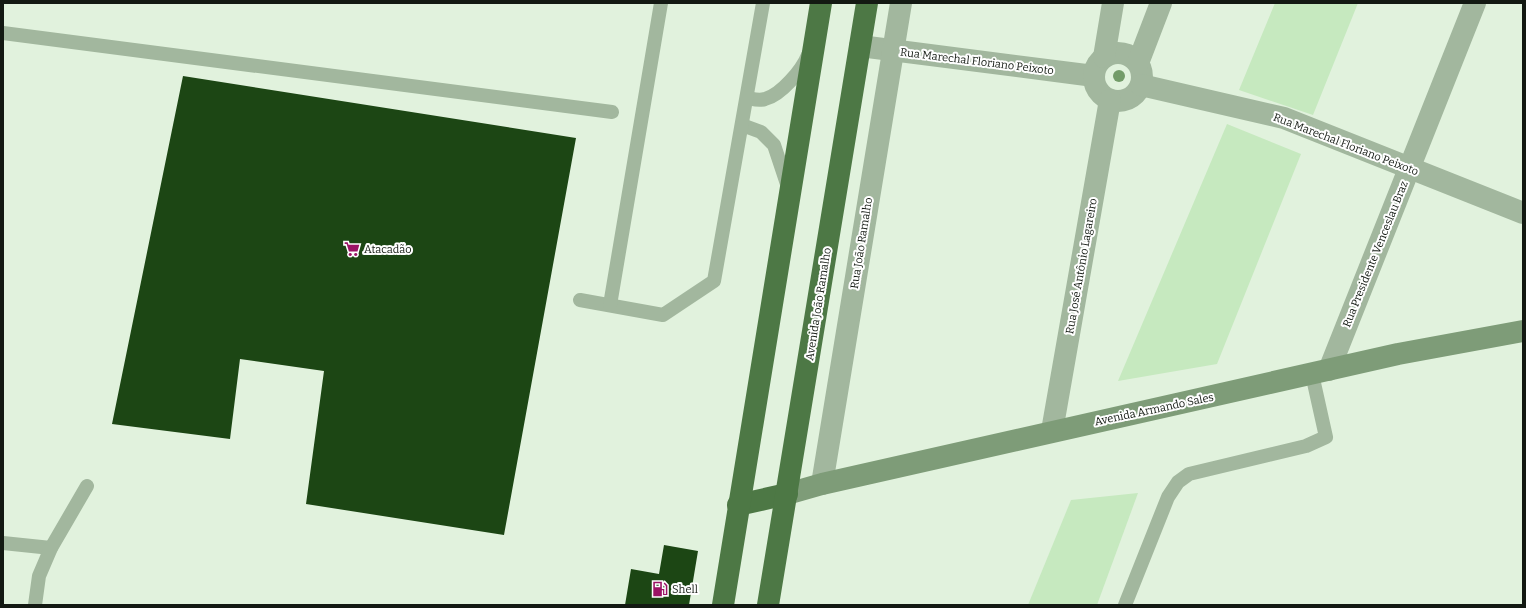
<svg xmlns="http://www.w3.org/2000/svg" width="1526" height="608" viewBox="0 0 1526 608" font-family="Bitter,serif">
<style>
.green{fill:#c6e9bf}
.building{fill:#1c4614}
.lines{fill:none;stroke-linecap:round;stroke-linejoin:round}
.lane{stroke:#a2b79e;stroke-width:14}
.street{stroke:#a2b79e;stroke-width:22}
.secondary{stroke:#7e9c78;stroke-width:22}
.highway{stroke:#4d7845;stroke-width:22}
.tree{fill:#739c69}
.labels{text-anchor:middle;stroke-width:4;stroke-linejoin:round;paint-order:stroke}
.street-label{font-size:11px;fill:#131912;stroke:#fff}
.poi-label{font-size:11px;fill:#131912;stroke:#fff;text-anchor:start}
</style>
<rect width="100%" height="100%" fill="#e1f2dd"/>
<g class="green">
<path d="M1275 3H1358L1313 115 1239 90Z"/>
<path d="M1227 124 1301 154 1217 364 1118 381Z"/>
<path d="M1138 493 1097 605H1028L1071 500Z"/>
</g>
<g class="building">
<path d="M183 76 576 138 504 535 306 504 324 371 240 359 230 439 112 424Z"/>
<path d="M664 545 698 551 689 605H625L631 569 659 574Z"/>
</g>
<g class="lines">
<g class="lane">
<path d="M3 33 612 112"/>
<path d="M747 98C753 99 759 101 765 99 781 95 802 70 808 55"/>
<path d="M742 125 761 132 774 145 788 187"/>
<path d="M580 300 663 315 714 281 763 3"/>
<path d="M610 305 661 3"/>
<path d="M3 543 51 548"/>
<path d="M35 605 39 576 51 548 87 486"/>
<path d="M1125 605 1168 497 1178 482 1189 474 1306 446 1326 437 1312 374"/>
</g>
<g class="street">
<path d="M860 46 1094 76"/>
<circle cx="1118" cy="77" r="24"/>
<path d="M1104 57 1113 3"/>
<path d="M1138 63 1161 3"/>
<path d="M1141 85 1284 118 1523 213"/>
<path d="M1329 370 1475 3"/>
<path d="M1052 431 1110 100"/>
<path d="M822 484 901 3"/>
</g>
<path class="secondary" d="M787 494 822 484 1398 354 1523 331"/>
<g class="highway">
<path d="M738 505 787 494"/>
<path d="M723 605 821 3"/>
<path d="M768 605 867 3"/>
</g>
</g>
<circle class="tree" cx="1119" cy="76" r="6"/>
<defs>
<symbol id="supermarket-bare" viewBox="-9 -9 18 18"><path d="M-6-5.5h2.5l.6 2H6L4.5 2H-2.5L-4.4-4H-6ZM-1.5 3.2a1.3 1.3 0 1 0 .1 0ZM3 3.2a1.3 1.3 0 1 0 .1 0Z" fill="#9b1365" stroke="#fff" stroke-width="2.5" paint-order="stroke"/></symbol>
<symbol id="fuel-bare" viewBox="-9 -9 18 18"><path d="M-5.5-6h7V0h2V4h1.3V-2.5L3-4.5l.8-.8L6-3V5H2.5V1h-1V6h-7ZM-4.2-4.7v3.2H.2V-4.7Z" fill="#9b1365" stroke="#fff" stroke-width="2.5" paint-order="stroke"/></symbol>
</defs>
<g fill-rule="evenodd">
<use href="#supermarket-bare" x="341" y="238" width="22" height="22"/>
<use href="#fuel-bare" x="649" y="578" width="22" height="22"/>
</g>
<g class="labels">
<g class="street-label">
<text transform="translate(977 61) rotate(7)" y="4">Rua Marechal Floriano Peixoto</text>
<text transform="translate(1346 144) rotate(21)" y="4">Rua Marechal Floriano Peixoto</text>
<text transform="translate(861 243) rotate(-81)" y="4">Rua João Ramalho</text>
<text transform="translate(1375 254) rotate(-68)" y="4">Rua Presidente Venceslau Braz</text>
<text transform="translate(1081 266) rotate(-80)" y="4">Rua José Antônio Lagareiro</text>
<text transform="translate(818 304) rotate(-81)" y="4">Avenida João Ramalho</text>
<text transform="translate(1154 409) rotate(-12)" y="4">Avenida Armando Sales</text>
</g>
<g class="poi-label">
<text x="364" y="253">Atacadão</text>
<text x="672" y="593">Shell</text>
</g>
</g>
<rect width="1526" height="608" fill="none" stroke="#131912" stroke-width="8"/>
</svg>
